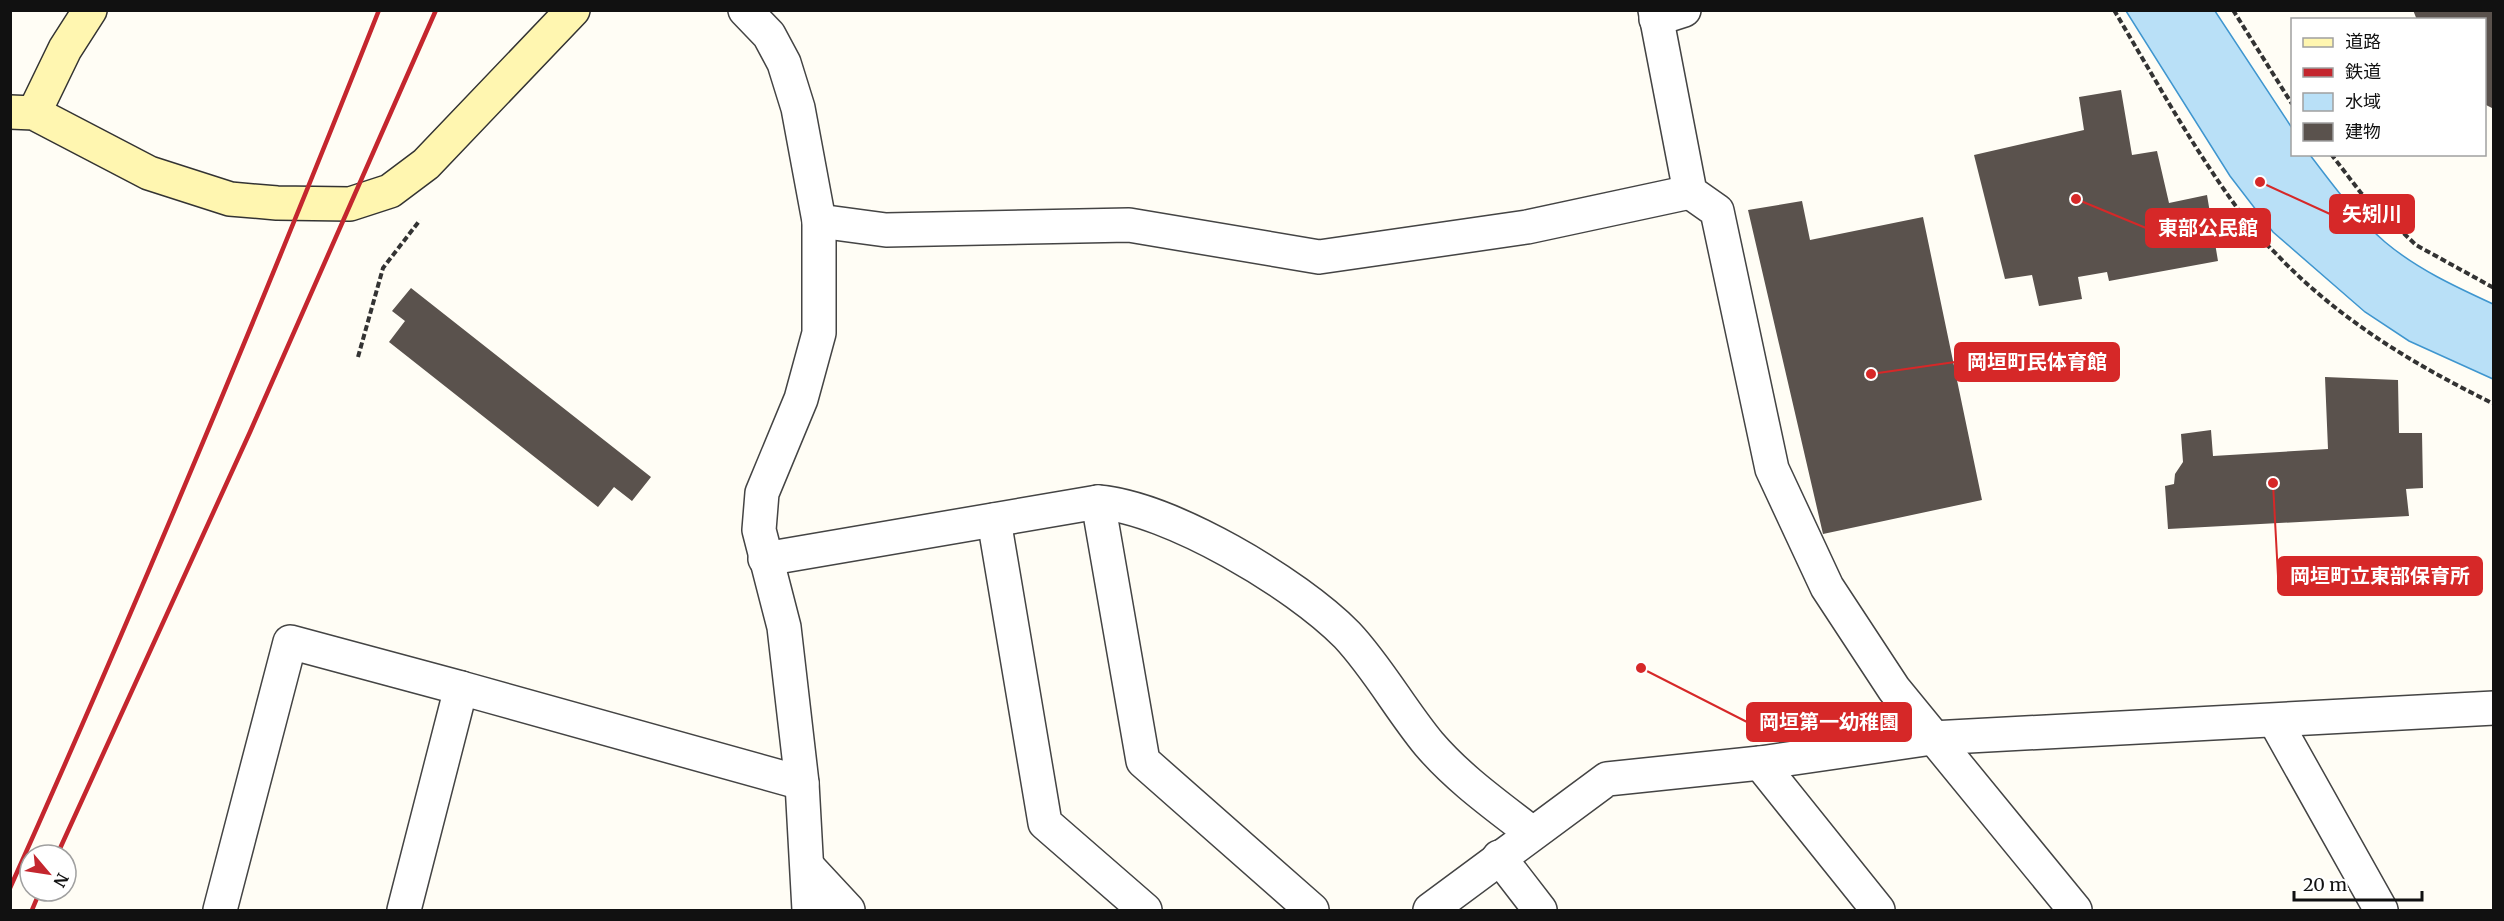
<svg xmlns="http://www.w3.org/2000/svg" width="2504" height="921" viewBox="0 0 2504 921" font-family="Merriweather,'Noto Sans JP',serif">
<style>
.water{fill:#b9e0f7;stroke:#3f96cf;stroke-width:1.5}
.building{fill:#5a524d}
.lines{fill:none;stroke-linecap:round;stroke-linejoin:round}
.street-casing{stroke:#444;stroke-width:36}
.secondary-casing{stroke:#333;stroke-width:36}
.path{stroke:#333;stroke-width:4;stroke-dasharray:6 3;stroke-linecap:butt}
.street{stroke:#fff;stroke-width:33}
.secondary{stroke:#fff6b0;stroke-width:33}
.rail{stroke:#c4262e;stroke-width:4.5}
.leader{fill:none;stroke:#d62828;stroke-width:2}
.callout-dot{fill:#d62828;stroke:#fff;stroke-width:2}
.callout{fill:#d62828;stroke:#d62828;stroke-width:2}
.callout-label{font-size:20px;text-anchor:middle;font-weight:bold;fill:#fff}
</style>
<rect width="100%" height="100%" fill="#fffdf5"/>
<path class="water" d="M2126 11H2215L2292 128V154L2310 155C2332 184 2357 218 2385 242 2417 269 2456 287 2493 304V379L2409 341 2365 312 2273 232 2230 176Z"/>
<g class="building">
<path d="M2413 10H2494V109L2484 104V20H2417Z"/>
<path d="M2121 90 2132 155 2157 151 2169 203 2207 195 2218 261 2109 281 2107 272 2078 277 2082 299 2039 306 2032 275 2005 279 1974 155 2084 130 2079 97Z"/>
<path d="M1802 201 1810 240 1923 217 1982 500 1823 534 1748 210Z"/>
<path d="M411 288 651 477 632 501 614 487 598 507 389 342 405 321 392 311Z"/>
<path d="M2325 377 2398 380 2399 433H2422L2423 488 2406 489 2409 516 2168 529 2165 486 2174 484 2175 474 2183 462 2181 434 2211 430 2213 456 2328 449Z"/>
</g>
<g class="lines">
<defs>
<g id="street">
<path d="M745 10 769 35 784 63 798 108 819 221V333L801 399 762 493 759 530 784 627 802 783 809 910"/>
<path d="M1655 10 1690 192 1717 211 1772 469 1827 587 1894 689 2075 910"/>
<path d="M1656 19 1684 10"/>
<path d="M819 221 886 230 1129 225 1319 257 1527 227 1690 192"/>
<path d="M1098 502 1143 761 1312 910"/>
<path d="M994 520 1045 823 1145 910"/>
<path d="M765 559 1098 502C1170 508 1296 583 1347 635 1378 668 1400 709 1429 744 1459 779 1496 805 1532 833"/>
<path d="M2275 721 2381 910"/>
<path d="M1760 763 1878 910"/>
<path d="M1499 857 1540 910"/>
<path d="M808 867 848 910"/>
<path d="M220 910 290 642 461 688"/>
<path d="M404 910 461 688 802 783"/>
<path d="M1430 910 1607 779 1760 763 1932 738 2494 708"/>
</g>
<g id="secondary">
<path d="M10 112 34 113 149 173 230 199 277 203 350 204 390 191 426 164 573 10"/>
<path d="M34 113 65 49 90 10"/>
</g>
</defs>
<use href="#street" class="street-casing"/>
<use href="#secondary" class="secondary-casing"/>
<g class="path">
<path d="M2114 10C2158 84 2200 161 2253 229 2262 241 2274 251 2284 262 2346 324 2415 365 2494 404"/>
<path d="M2233 10 2292 104"/>
<path d="M2331 154 2361 193 2416 245 2494 288"/>
<path d="M358 357 383 268 420 220"/>
</g>
<use href="#street" class="street"/>
<use href="#secondary" class="secondary"/>
<g class="rail">
<path d="M57 855 250 432 436 10"/>
<path d="M10 888C140 598 262 305 379 10"/>
<path d="M32 910 40 891"/>
</g>
</g>
<path class="leader" d="M2260 182L2330 214M2076 199L2146 228M1871 374L1955 362M2273 483L2278 576M1641 668L1747 722"/>
<g class="callout-dot">
<circle cx="2260" cy="182" r="6"/>
<circle cx="2076" cy="199" r="6"/>
<circle cx="1871" cy="374" r="6"/>
<circle cx="2273" cy="483" r="6"/>
<circle cx="1641" cy="668" r="6"/>
</g>
<g class="callout">
<rect x="2330" y="195" width="84" height="38" rx="6"/>
<rect x="2146" y="209" width="124" height="38" rx="6"/>
<rect x="1955" y="343" width="164" height="38" rx="6"/>
<rect x="2278" y="557" width="204" height="38" rx="6"/>
<rect x="1747" y="703" width="164" height="38" rx="6"/>
</g>
<g class="callout-label">
<text x="2372" y="221">矢矧川</text>
<text x="2208" y="235">東部公民館</text>
<text x="2037" y="369">岡垣町民体育館</text>
<text x="2380" y="583">岡垣町立東部保育所</text>
<text x="1829" y="729">岡垣第一幼稚園</text>
</g>
<rect width="2504" height="921" fill="none" stroke="#111111" stroke-width="24"/>
<rect x="2291" y="18" width="195" height="138" fill="#ffffff" stroke="#a0a0a0" stroke-width="1.5"/>
<rect x="2303" y="38" width="30" height="9" fill="#fff6b0" stroke="#a0a0a0" stroke-width="1.5"/>
<text x="2345" y="48" font-size="18" fill="#111111">道路</text>
<rect x="2303" y="68" width="30" height="9" fill="#c4262e" stroke="#a0a0a0" stroke-width="1.5"/>
<text x="2345" y="78" font-size="18" fill="#111111">鉄道</text>
<rect x="2303" y="93" width="30" height="18" fill="#b9e0f7" stroke="#a0a0a0" stroke-width="1.5"/>
<text x="2345" y="108" font-size="18" fill="#111111">水域</text>
<rect x="2303" y="123" width="30" height="18" fill="#5a524d" stroke="#a0a0a0" stroke-width="1.5"/>
<text x="2345" y="138" font-size="18" fill="#111111">建物</text>
<g transform="translate(48 873) rotate(119)"><circle r="28" fill="#ffffff" stroke="#a0a0a0" stroke-width="1.5"/>
<path d="M0-4.5L10 22L0 15L-10 22Z" fill="#c4262e"/>
<text y="-9" font-size="16" font-weight="bold" text-anchor="middle" fill="#111111">N</text>
</g>
<path d="M2294 891v9h128v-9" fill="none" stroke="#111111" stroke-width="3"/>
<text x="2303" y="891" font-size="18" fill="#111111" stroke="#ffffff" stroke-width="4.5" paint-order="stroke">20 m</text>
</svg>
